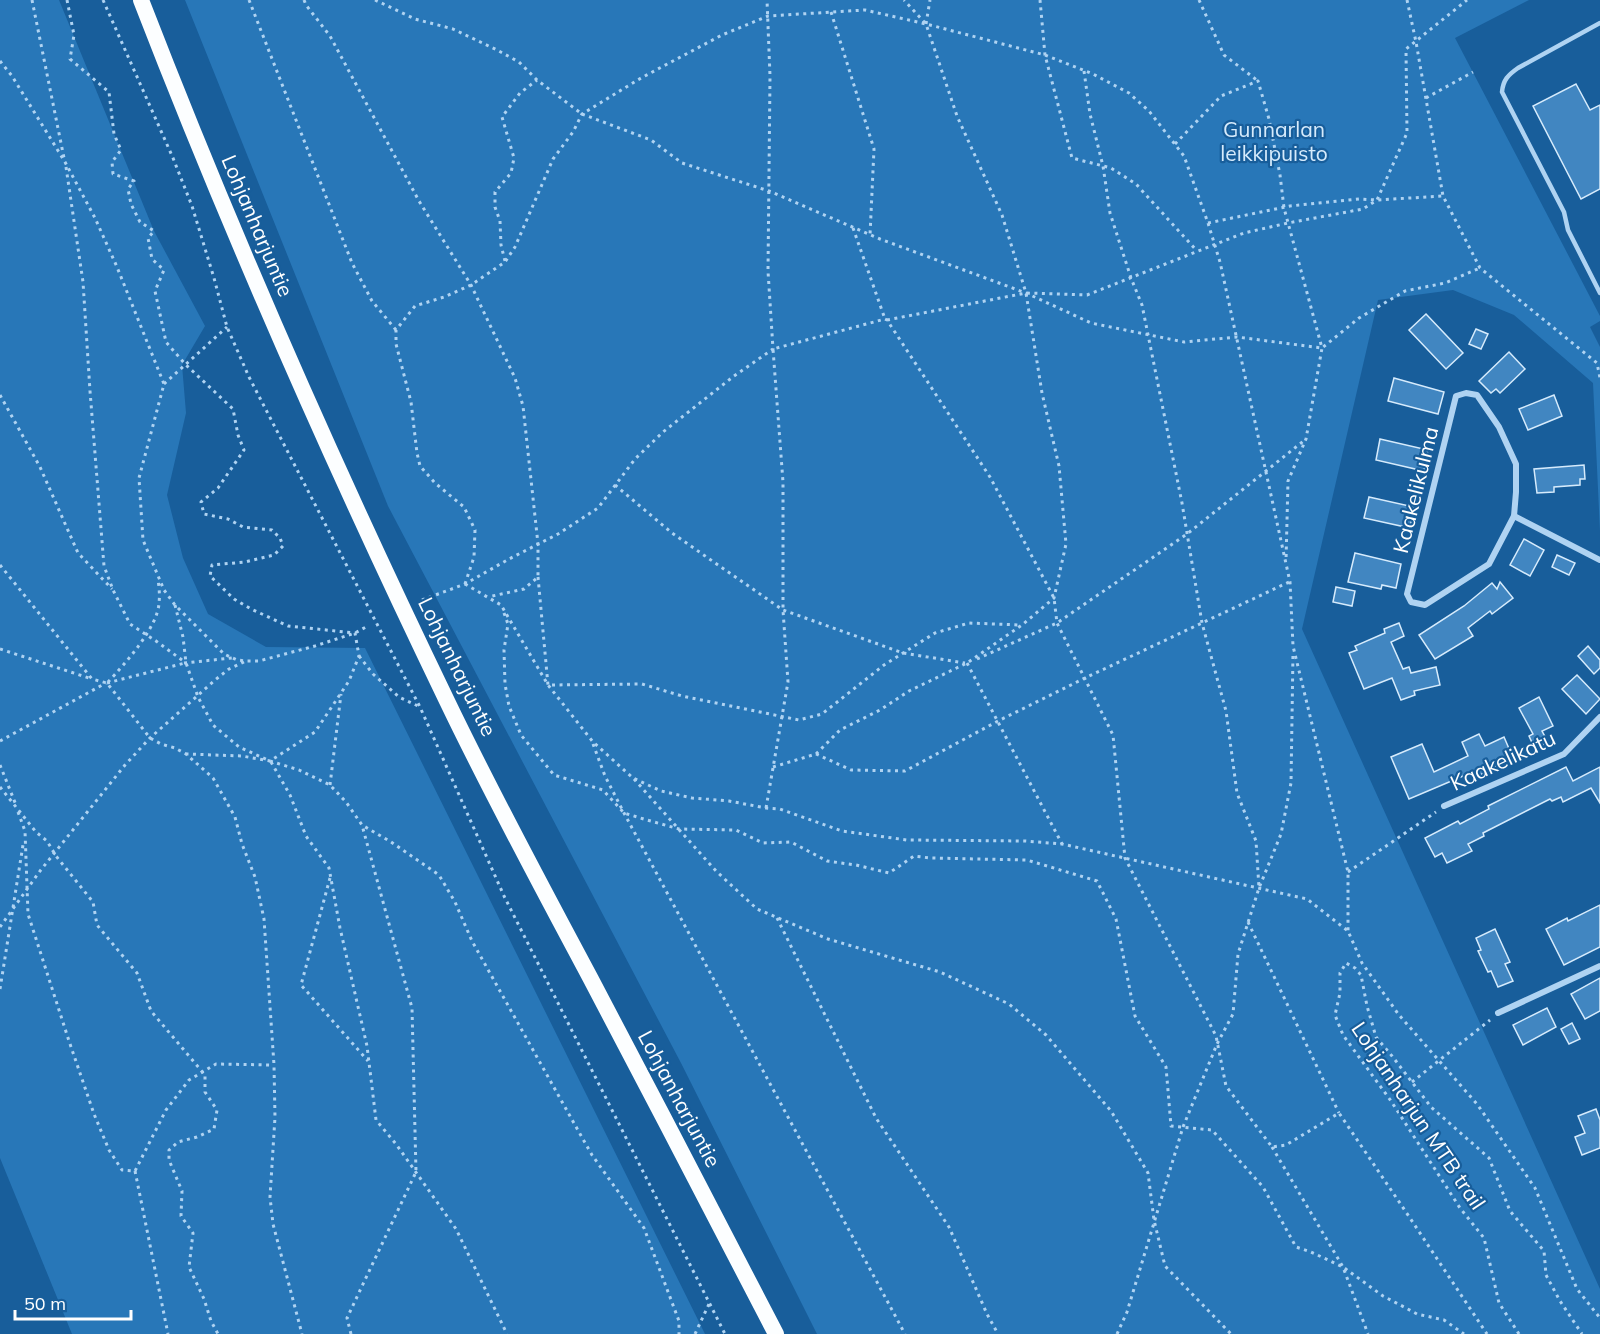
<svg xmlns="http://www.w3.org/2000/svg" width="1600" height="1334" viewBox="0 0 1600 1334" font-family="Mulish,sans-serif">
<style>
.green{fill:#2877b8}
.building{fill:#4186c1;stroke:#d6ebfc;stroke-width:1.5}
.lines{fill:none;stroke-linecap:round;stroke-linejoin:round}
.path{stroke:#afd3f2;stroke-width:3;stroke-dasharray:3 4.5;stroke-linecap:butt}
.service{stroke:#afd3f2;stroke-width:4.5}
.minor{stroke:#afd3f2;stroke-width:6}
.trunk{stroke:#fcfeff;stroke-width:16}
.labels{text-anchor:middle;stroke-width:4.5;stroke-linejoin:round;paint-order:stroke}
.park-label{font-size:21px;fill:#d6ebfc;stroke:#185e9b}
.street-label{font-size:21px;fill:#fff;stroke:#185e9b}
</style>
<rect width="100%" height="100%" fill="#185e9b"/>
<g class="green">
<path d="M0 0H59L154 231 205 326 182 365 186 413 167 495 183 558 208 614 266 647 365 648 705 1334H72L0 1158Z"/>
<path d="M185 0H1529L1455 38 1600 316V321L1590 327 1600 347V531L1593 383 1514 315 1453 290 1378 300 1302 629 1600 1289V1334H817L681 1063 388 506Z"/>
</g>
<g class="building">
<path d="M1576 84 1590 110 1600 105V189L1581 199 1533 106Z"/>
<path d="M1426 314 1463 353 1446 369 1409 330Z"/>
<path d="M1476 329 1488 334 1481 349 1469 344Z"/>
<path d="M1509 352 1525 369 1500 393 1496 389 1491 393 1479 381Z"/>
<path d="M1394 378 1444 392 1438 414 1388 401Z"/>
<path d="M1554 395 1562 416 1528 430 1519 409Z"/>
<path d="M1380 439 1428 450 1424 471 1376 460Z"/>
<path d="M1584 465 1585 479H1580V485L1554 487V492L1537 493 1534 469Z"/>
<path d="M1369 497 1414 507 1410 528 1364 518Z"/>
<path d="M1524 539 1544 550 1530 576 1510 565Z"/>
<path d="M1355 553 1401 564 1396 588 1382 585 1381 589 1348 582Z"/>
<path d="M1557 555 1575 563 1569 575 1552 567Z"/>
<path d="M1500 582 1513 598 1492 614 1490 611 1468 628 1473 636 1435 659 1419 635 1464 606 1492 583 1497 589Z"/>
<path d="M1336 587 1355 591 1352 606 1333 602Z"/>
<path d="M1399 623 1404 636 1391 642 1403 669 1409 667 1411 673 1436 667 1440 685 1414 691 1415 695 1401 700 1392 678 1364 689 1349 653 1357 650 1355 646 1385 633 1384 629Z"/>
<path d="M1588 646 1600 660V668L1594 674 1578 656Z"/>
<path d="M1577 675 1600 699 1586 714 1562 689Z"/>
<path d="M1539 697 1553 726 1542 731 1548 742 1535 749 1529 736 1533 734 1519 708Z"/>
<path d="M1479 734 1485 746 1504 737 1513 758 1478 776 1475 771 1409 799 1391 757 1422 744 1434 772 1468 756 1462 742Z"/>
<path d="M1566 767 1573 781 1600 767V803L1591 788 1563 802 1561 797 1552 801 1550 799 1483 833 1484 836 1468 844 1472 851 1447 863 1442 853 1435 857 1425 838 1458 821 1460 824 1489 809 1488 806Z"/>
<path d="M1600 905V947L1564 965 1546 929 1567 918 1568 921Z"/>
<path d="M1495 929 1510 962 1505 964 1513 981 1498 987 1491 971 1488 972 1478 951 1481 950 1476 938Z"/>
<path d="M1600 978V1011L1585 1019 1571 994Z"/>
<path d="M1547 1008 1556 1027 1523 1045 1513 1025Z"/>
<path d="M1572 1023 1580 1039 1569 1044 1561 1029Z"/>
<path d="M1596 1109 1600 1120V1148L1582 1155 1575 1137 1585 1133 1578 1116Z"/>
</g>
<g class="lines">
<g class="path">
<path d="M32 0 64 158"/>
<path d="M67 0 74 35 70 59 109 92 114 134 121 150 112 162 113 174 134 181 128 189 131 204 140 222 154 231 148 238 152 259 164 270 155 291 166 342 185 364 233 409 238 435 244 450 218 488 201 502 204 514 228 519 243 527 272 530 280 538 283 546 274 555 245 562 212 565 210 576 234 599 251 609 288 626 355 633 359 656 349 681 315 732 270 761 242 756 186 754"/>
<path d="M103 0 173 158 192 206 214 278 227 327 249 377 420 707 504 896 725 1334"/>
<path d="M249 0 352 263 372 301 396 330"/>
<path d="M304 0 306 5 330 36 419 201 471 285 515 378 523 406 538 544V577L524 589 488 597"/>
<path d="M375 0 415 19 453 29 497 50 519 62 537 80 582 114V115"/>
<path d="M1040 0 1045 55 1072 158 1111 168 1136 184 1197 251"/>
<path d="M1199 0 1224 55 1258 81"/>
<path d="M1407 0 1416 42 1443 196 1480 268 1597 363 1600 378"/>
<path d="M831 12 874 149 870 235"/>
<path d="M926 24 930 0"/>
<path d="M0 61 12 76 65 162 95 218 117 267 164 384 139 478 143 540 164 590 175 605 224 654 237 660 246 661H259L315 646 355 633 366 627"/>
<path d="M1084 71 1090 114 1103 166 1110 213 1131 278 1142 305 1182 503 1202 623 1226 711 1237 793 1256 841 1259 888"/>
<path d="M1426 98 1473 72"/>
<path d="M582 114 651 140 682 163 769 191 880 239 1026 293 1091 323 1184 342 1237 337 1322 348 1359 318 1405 291 1445 283 1480 268"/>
<path d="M1175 144 1221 96 1258 81 1269 119 1280 175 1284 208 1322 348 1306 439 1288 481 1286 561"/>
<path d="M66 167 83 282 90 391 104 566 113 590 130 624 156 641 186 663"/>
<path d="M1208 223 1290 206 1359 199 1377 200 1443 196"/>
<path d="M853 228 885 319"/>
<path d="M505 261 501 245 500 221 495 207V192L511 173 514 158 502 117 520 93 537 80"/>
<path d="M887 320 1026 293 1087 295 1244 233 1288 223 1363 209 1377 200 1407 133 1406 49 1467 0"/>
<path d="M164 384 227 327"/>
<path d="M0 395 40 467 78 553 112 589"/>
<path d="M615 485 672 533 783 610 903 653 965 663"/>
<path d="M0 565 92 679 107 683 150 738 161 744 175 748 186 754 213 778 235 817 242 844 255 877 264 919 274 1065 275 1117 270 1197 273 1224 302 1334"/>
<path d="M538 577 548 685 642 684 682 696 799 720 822 714 884 665 935 633 969 623 1020 625"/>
<path d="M465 584 474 557 475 530 464 507 435 483 420 466 417 453 411 402 396 344V330L415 306 444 297 471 285 505 262 515 247 553 159 573 132 582 114 641 78 722 35 768 16 865 10 926 24 1045 55 1093 74 1129 93 1149 111 1184 156 1208 223 1220 262 1290 582 1293 646 1348 872V931"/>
<path d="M465 584 501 605 548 685 593 742 633 778 661 791 692 798 729 801 766 808 780 809 842 831 907 840 1025 841 1062 844 1307 899 1348 931 1362 963 1399 1015 1477 1104 1535 1188 1577 1289 1600 1318"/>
<path d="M422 600 465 584 509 559 558 534 598 508 635 459 663 432 734 376 773 349 768 271 770 76 767 0"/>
<path d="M175 605 183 637 186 663 198 697 213 725 239 747 270 761 299 770 330 785 346 802 362 825 391 842 439 875 455 902 472 941 575 1125 592 1155 644 1228 679 1321V1334"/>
<path d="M504 613 508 624 504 650 505 684 509 706 521 735 554 775 603 790 624 813 647 820 679 829 736 830 763 843 791 842 827 861 856 865 889 873 914 856 930 858 1027 860 1097 881 1116 919 1135 1016 1166 1067 1171 1126 1212 1130 1263 1187 1296 1247 1311 1252 1343 1267 1383 1296 1404 1307 1417 1314 1444 1320 1464 1334"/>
<path d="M0 649 92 679"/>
<path d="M359 656 373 674 399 697 418 706"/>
<path d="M977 659 1057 623 1187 534 1306 439"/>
<path d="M184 663 232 658"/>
<path d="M967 663 1062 844"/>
<path d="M108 682C124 665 158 627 159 603 160 595 159 587 158 579"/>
<path d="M107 683 185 663"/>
<path d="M0 741 106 683"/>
<path d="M593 744 605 776 624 813 905 1334"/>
<path d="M816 754 851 770 905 771 998 721 1085 678 1289 582"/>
<path d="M271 762 290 795 306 836 329 868 340 928 367 1046 376 1120 396 1144 456 1229 507 1334"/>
<path d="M0 765 16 805"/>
<path d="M773 767 816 754 840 730 880 710 909 691 967 663 1022 625 1054 598 1066 544 1059 466 1042 393 1026 293 1002 215 957 116 926 24 904 0"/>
<path d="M634 779 716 871 757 909 828 939 940 972 1009 1004 1046 1035 1111 1111 1148 1173 1154 1220 1165 1266 1231 1334"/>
<path d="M330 785 341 694"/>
<path d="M0 787 36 832 47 841 56 856 93 902 97 925 137 973 151 1011 205 1075V1092L217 1110 214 1129 197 1137 178 1142 169 1150V1160L182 1191 181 1216 193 1233 189 1267 204 1299 211 1321 218 1334"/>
<path d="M766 808 788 682 783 610V482L773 349 885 319 887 320 990 477 1054 598 1057 623 1113 735 1125 858 1216 1036 1226 1086 1272 1147 1286 1145 1339 1113 1410 1218 1487 1334"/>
<path d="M18 812 25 831 28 914 69 1041 94 1114 109 1150 122 1170 135 1171 166 1110 189 1080 216 1064 273 1065"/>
<path d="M1348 872 1436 812"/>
<path d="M330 878 301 985 368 1061"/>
<path d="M777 918 876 1118 949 1227 987 1314 998 1334"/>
<path d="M1248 922 1339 1113"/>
<path d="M0 927 40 871 125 765 150 738 215 680 229 669 244 662"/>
<path d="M0 989 23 845"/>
<path d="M1412 1082 1490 1020"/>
<path d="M1272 1147 1343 1267 1368 1334"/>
<path d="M135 1171 168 1334"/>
<path d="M351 1334 347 1318 416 1172 412 1008 362 825"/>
<path d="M695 1334 709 1304"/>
<path d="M1117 1334 1127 1312 1183 1127 1217 1044 1233 1014 1238 954 1259 888 1281 834 1291 783 1293 652"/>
<path d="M1519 1334 1499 1303 1484 1238 1460 1208 1391 1101 1343 1035 1335 1015 1340 993V973L1346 963 1355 968 1361 975 1367 1006 1376 1037 1392 1056 1431 1107 1489 1158 1510 1211 1544 1251 1546 1275 1560 1301 1582 1334"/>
</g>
<path class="service" d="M1600 23 1518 68C1508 75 1503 80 1502 92L1564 212 1568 230 1600 293"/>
<g class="minor">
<path d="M1466 393 1477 395 1499 427 1516 464V492L1514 516 1489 564 1425 605 1411 602 1407 594 1456 396Z"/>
<path d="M1514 516 1600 560"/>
<path d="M1444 806 1564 754 1600 717"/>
<path d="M1498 1013 1600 966"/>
</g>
<path class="trunk" d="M141 0C233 238 336 471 447 701 493 797 544 891 594 985 655 1101 716 1218 776 1334"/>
</g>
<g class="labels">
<g class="park-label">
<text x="1274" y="137">Gunnarlan<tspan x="1274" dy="24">leikkipuisto</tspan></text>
</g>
<g class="street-label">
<text transform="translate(257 226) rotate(67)" y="7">Lohjanharjuntie</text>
<text transform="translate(1416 490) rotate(-76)" y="7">Kaakelikulma</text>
<text transform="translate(457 667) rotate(64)" y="7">Lohjanharjuntie</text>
<text transform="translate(1503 761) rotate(-25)" y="7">Kaakelikatu</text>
<text transform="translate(679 1099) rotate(62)" y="7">Lohjanharjuntie</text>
<text transform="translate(1418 1116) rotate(56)" y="7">Lohjanharjun MTB trail</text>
</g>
</g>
<path d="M15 1310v9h116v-9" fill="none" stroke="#ffffff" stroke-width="3"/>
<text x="24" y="1310" font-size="18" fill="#ffffff" stroke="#185e9b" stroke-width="4.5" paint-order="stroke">50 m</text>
</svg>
